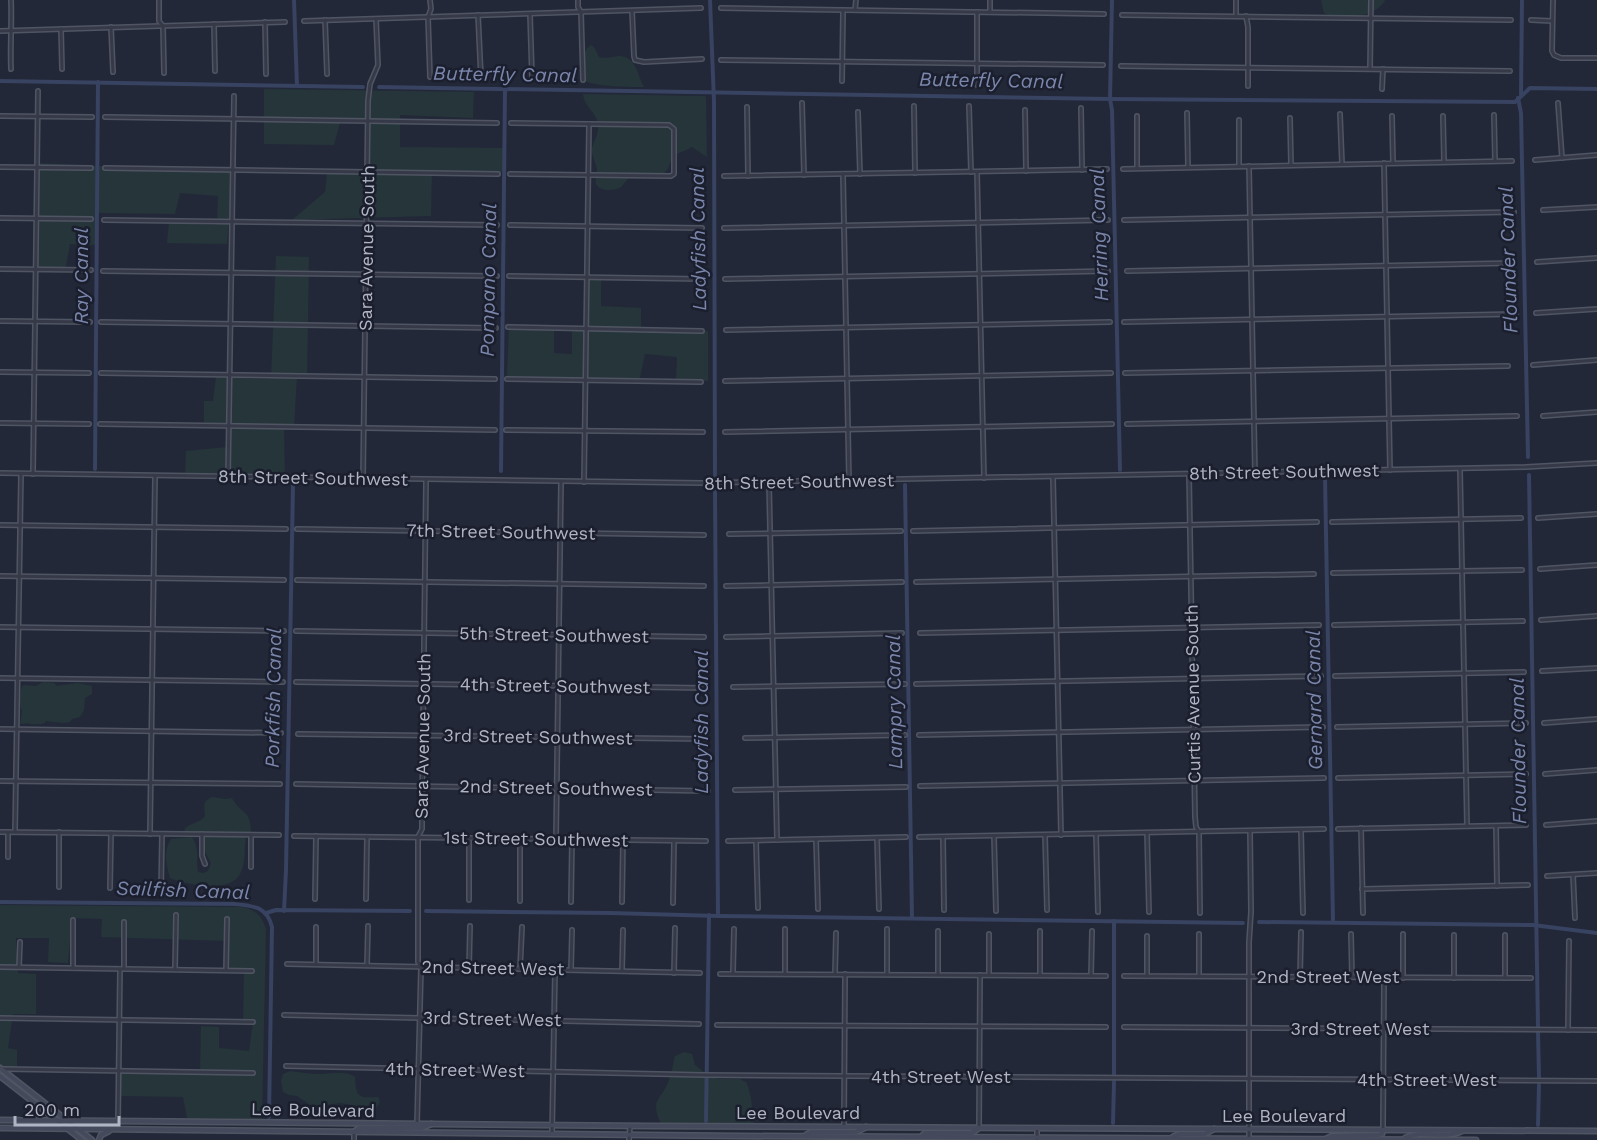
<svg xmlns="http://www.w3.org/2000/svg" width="1597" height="1140" viewBox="0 0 1597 1140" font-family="'Work Sans',sans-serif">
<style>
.green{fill:#25353a}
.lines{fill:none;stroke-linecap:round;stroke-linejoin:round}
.canal{stroke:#384261;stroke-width:4}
.street-casing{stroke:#505563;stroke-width:6}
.secondary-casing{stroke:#505563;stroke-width:7}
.street{stroke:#363a48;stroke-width:3}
.secondary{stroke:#44495b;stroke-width:4}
.labels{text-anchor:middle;stroke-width:5;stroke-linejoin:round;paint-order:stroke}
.street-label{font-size:18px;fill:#b0b5c5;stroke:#1b1f2d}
.water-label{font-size:20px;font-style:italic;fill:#7a86ab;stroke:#1b1f2d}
</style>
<rect width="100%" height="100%" fill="#222838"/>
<g class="green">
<path d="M1321 0H1385C1378 17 1339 22 1324 13Z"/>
<path d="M591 45 594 47 599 57C606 59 612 57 618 56 637 56 637 75 644 87 631 87 594 87 584 80 584 68 580 52 591 45Z"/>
<path d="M264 89 474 92 473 118 400 115V147L506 148V172L432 173 431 216 292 220 325 192 327 173H365L366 120 341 119 334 145 264 144Z"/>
<path d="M583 94 705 96 706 97 707 157 692 147C686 151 675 153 672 159 668 165 670 170 662 174 654 177 644 174 635 176 627 177 626 182 621 187 615 191 600 192 596 184 595 180 597 175 597 170 596 162 591 156 592 148 594 141 599 133 598 126 598 113 584 107 583 94Z"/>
<path d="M36 163 233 172 227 244 167 243 169 223 217 225 218 196 180 193 175 214 98 213 95 245 70 244 65 271H38Z"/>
<path d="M276 256 309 257 307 376H297L294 427H284L285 478 185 475 186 451 227 447 228 425 204 422V401H213L216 377 271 379Z"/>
<path d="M587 276 601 278V306L641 308V329L708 331V381L676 380 677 357 645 354 639 382 507 376 509 326 554 328V353L572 354V329H585Z"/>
<path d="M43 682 54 683 57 686 77 683 92 686V694L85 698 84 710 80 717 72 719 70 722 63 723 45 721V723C36 726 29 722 20 724L22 711C19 705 20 693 22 686L25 685 36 686Z"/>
<path d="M212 797 226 799 232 798C240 814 251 809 251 832L247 833C243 846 247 861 240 874 231 893 186 885 170 878 166 865 163 851 171 839L192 837C200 848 196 860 198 872L203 873 208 871 211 863 204 850 205 839 202 832 185 831 184 830C189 822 200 824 205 816 205 806 201 803 212 797Z"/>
<path d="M0 905 242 907C256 910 262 916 266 929L262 1119 187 1118 183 1097 117 1096 118 1071 200 1072 201 1026 219 1027V1048L249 1051 253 1022H243L244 971 224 968 228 941 101 937 102 919 72 918 68 963 48 962 49 938H16L18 973 36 974V1014H13L8 1048 17 1050V1070H6L0 1066Z"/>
<path d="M684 1052 692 1054 695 1065 708 1075 718 1079H740L747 1083 751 1098 754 1124H661C649 1097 662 1101 669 1080 672 1072 673 1064 675 1056Z"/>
<path d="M290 1071C300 1072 310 1074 320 1074 332 1074 345 1070 355 1077 356 1098 359 1098 378 1097 381 1102 380 1104 376 1108L357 1106 341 1103 326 1105H310L297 1096 289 1095 283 1092 281 1081 283 1074Z"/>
</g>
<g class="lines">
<g class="canal">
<path d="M294 0 297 86"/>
<path d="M710 0 714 101 715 477"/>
<path d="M1112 0 1110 99 1112 110 1120 470"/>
<path d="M0 81 363 87"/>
<path d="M379 87 1110 99 1515 102 1530 88 1597 89"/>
<path d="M1521 94 1522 0"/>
<path d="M1518 98 1521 113 1528 457"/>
<path d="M95 469 98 82"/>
<path d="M501 471 505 89"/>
<path d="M1529 475 1538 1026"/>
<path d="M1325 477 1333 922"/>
<path d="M905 485 912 918"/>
<path d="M715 491 718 916"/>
<path d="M0 902 235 904C253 906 267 906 272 927L269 1117"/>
<path d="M284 911 286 870 293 485"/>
<path d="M426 911 611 913 718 916 1243 923"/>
<path d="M266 913 276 910 410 911"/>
<path d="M1259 922 1533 925 1597 933"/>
<path d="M1538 1033 1539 1077"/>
<path d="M1114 1074V921"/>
<path d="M706 1121 709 915"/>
<path d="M1113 1123 1114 1082"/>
<path d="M1538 1125 1539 1085"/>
</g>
<defs>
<g id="street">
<path d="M159 0V21L163 26 164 73"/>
<path d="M578 0V7L581 12 583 80"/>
<path d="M1553 0 1552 51 1554 55 1561 58H1597"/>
<path d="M721 8 1104 14"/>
<path d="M855 10 856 0"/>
<path d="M632 11 634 56 635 60 644 62 702 59"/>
<path d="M990 12V0"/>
<path d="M530 14 532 77"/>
<path d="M478 15 481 78"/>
<path d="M1122 15 1511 20"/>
<path d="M1236 16V0"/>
<path d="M1246 16 1248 27V86"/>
<path d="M325 20 327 74"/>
<path d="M1531 20 1552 21"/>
<path d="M304 21 701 8"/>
<path d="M265 22 266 74"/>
<path d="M214 24 215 71"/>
<path d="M111 27 113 72"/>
<path d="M61 29 62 69"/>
<path d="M0 31 285 22"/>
<path d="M721 60 1103 65"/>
<path d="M1121 66 1510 71"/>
<path d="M11 69C10 46 12 24 11 0"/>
<path d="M1370 69 1371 0"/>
<path d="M430 77 428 17 431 9 430 0"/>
<path d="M842 81 843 11"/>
<path d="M977 85V12"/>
<path d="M1382 89 1383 69"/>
<path d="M802 103 804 175"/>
<path d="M1558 103 1562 158"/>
<path d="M914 106 915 173"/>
<path d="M969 106 971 172"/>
<path d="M747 107 748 176"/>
<path d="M1081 108 1082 170"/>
<path d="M1025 110 1026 171"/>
<path d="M858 112 860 174"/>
<path d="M1187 113 1188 167"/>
<path d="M1340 114 1342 164"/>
<path d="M1494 115 1495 161"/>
<path d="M0 116 92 117"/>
<path d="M1137 116V168"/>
<path d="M1392 116 1393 163"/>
<path d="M1443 116 1444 162"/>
<path d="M105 117 497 123"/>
<path d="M1290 118 1291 165"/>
<path d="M1239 120V166"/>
<path d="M1535 160 1597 155"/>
<path d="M1384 163 1390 470"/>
<path d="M1249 166 1255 473"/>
<path d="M0 167 91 168"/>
<path d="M105 168 498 174"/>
<path d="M1123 169 1512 161"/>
<path d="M977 172 984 478"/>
<path d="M510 174 671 176 674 174V129L669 125 511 123"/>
<path d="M843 174 849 481"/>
<path d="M724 176 1107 169"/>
<path d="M1543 210 1597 207"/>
<path d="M0 218 91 219"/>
<path d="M104 220 497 225"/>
<path d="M1124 220 1514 212"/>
<path d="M510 225 702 228"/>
<path d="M724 228 1108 220"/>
<path d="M1537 262 1597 258"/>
<path d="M0 269 91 270"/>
<path d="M103 271 497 276"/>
<path d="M1127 271 1514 263"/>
<path d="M509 276 701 279"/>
<path d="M725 279 1108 271"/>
<path d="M1536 313 1597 309"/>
<path d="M0 321 90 322"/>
<path d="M101 322 496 328"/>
<path d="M1124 322 1516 314"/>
<path d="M508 327 702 331"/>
<path d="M726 330 1110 322"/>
<path d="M1533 365 1597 360"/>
<path d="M0 372 89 373"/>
<path d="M101 373 495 379"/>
<path d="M1125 373 1508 366"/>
<path d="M507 379 701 382"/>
<path d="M725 381 1111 373"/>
<path d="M1543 416 1597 412"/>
<path d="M0 423 89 424"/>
<path d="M100 424 495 430"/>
<path d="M1127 424 1517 416"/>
<path d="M506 430 703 432"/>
<path d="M725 432 1112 424"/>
<path d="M1460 469 1467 826"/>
<path d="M0 473 702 483 1526 467 1597 463"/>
<path d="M33 474 38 91"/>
<path d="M1189 474 1195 817 1196 827 1199 832 1200 913"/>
<path d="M228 477 234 96"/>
<path d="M1053 477 1061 835"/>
<path d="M363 479 368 101 370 84 378 65 376 19"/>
<path d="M584 482 589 124"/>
<path d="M769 483 777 840"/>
<path d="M1538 518 1597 514"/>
<path d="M1332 522 1521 518"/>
<path d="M0 525 286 529"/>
<path d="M297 529 704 535"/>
<path d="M913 531 1317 522"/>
<path d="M729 534 901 531"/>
<path d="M1540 569 1597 565"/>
<path d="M1333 573 1522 570"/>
<path d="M0 576 284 580"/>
<path d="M297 580 704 586"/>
<path d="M916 582 1314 574"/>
<path d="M726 586 902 582"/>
<path d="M1541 620 1597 616"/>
<path d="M1334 625 1523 621"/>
<path d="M0 627 284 631"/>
<path d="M296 631 704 637"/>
<path d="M920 633 1319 625"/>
<path d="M726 637 902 633"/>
<path d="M1542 671 1597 668"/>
<path d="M1335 676 1524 672"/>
<path d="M0 678 283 682"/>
<path d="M296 682 705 688"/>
<path d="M916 684 1321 676"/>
<path d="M733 687 905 684"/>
<path d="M1544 723 1597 719"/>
<path d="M1337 727 1526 723"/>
<path d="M0 729 281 733"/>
<path d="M298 734 706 739"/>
<path d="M919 735 1323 727"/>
<path d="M745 738 905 735"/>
<path d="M1545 774 1597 770"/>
<path d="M1338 778 1526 774"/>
<path d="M0 781 280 784"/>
<path d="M296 784 708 791"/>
<path d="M920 786 1324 778"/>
<path d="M735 790 906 787"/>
<path d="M1546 825 1597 821"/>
<path d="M1496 826 1497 886"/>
<path d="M1361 828 1363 913"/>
<path d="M1338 829 1526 825"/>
<path d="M1301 830 1303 913"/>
<path d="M0 832 279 835"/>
<path d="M15 832 21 474"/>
<path d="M1147 833 1149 912"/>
<path d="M150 834 155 476"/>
<path d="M202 834V856L205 864"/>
<path d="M1096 834 1098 912"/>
<path d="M251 835V867"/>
<path d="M1045 835 1047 910"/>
<path d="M294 836 706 841"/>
<path d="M994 836 996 911"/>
<path d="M919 837 1324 829"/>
<path d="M943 837 944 910"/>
<path d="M877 838 879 909"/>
<path d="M556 839 561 482"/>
<path d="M816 839 818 909"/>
<path d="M728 841 906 837"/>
<path d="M756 841 758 908"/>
<path d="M8 857V832"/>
<path d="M1573 875 1575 918"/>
<path d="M1547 876 1597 873"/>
<path d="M59 887V832"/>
<path d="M110 888 111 833"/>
<path d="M1362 889 1528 885"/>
<path d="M161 890 162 834"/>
<path d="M315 899 316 836"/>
<path d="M366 899 367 837"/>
<path d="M469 900V838"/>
<path d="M520 901V839"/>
<path d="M571 902 572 840"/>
<path d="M622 902 623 840"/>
<path d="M673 903 674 841"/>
<path d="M1351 934 1352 977"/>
<path d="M1147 936V976"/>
<path d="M287 964 700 973"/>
<path d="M316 964V927"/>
<path d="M367 965 368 926"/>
<path d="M0 967 252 971"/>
<path d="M19 967 20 942"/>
<path d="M73 968V920"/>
<path d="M124 968V922"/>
<path d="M469 968 470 926"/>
<path d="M175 969 176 915"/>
<path d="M520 969 522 927"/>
<path d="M226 970 227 919"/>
<path d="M571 970 572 930"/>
<path d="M622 971 623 930"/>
<path d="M674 973 675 928"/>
<path d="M733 973 734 929"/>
<path d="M720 974 1106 976"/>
<path d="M785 974V929"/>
<path d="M835 974 836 933"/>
<path d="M887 974V929"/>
<path d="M938 974V931"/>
<path d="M989 975V934"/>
<path d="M1040 975V931"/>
<path d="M1091 976 1092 931"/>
<path d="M1124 976 1531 978"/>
<path d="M1199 976V934"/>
<path d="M1300 977 1301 932"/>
<path d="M1403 978V934"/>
<path d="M1454 978V935"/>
<path d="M1505 978V935"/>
<path d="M284 1015 699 1024"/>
<path d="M0 1018 253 1022"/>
<path d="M717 1025 1106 1027"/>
<path d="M1124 1027 1597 1030"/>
<path d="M1568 1030 1569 941"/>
<path d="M286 1066 704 1075 1597 1081"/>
<path d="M3 1069 253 1073"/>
<path d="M118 1122 120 969"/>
<path d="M417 1124 421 967 418 962V837L422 829V817L426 480"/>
<path d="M844 1127 845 974"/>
<path d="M979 1128 980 975"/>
<path d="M1037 1128V1140"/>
<path d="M1383 1130 1384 978"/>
<path d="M552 1134 555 970"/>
<path d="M1249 1139V942L1251 912 1250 831"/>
<path d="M354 1140V1132"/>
<path d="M629 1140 630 1126"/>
</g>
<g id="secondary">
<path d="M0 1068 92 1140"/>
<path d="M0 1076 82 1140"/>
<path d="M0 1120 649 1126 1597 1131"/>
<path d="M30 1120 35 1111V1103"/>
<path d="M0 1128 740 1136 1476 1140"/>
<path d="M354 1132 359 1128H422L431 1124"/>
<path d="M806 1135 811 1132H856L866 1127"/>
<path d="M922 1136 925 1133H972L979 1128"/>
<path d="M1173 1137 1179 1134H1205L1214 1129"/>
<path d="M1405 1138C1422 1129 1445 1140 1462 1131"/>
<path d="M1326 1139 1332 1136 1378 1135 1382 1134 1383 1130"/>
<path d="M99 1140 101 1135 109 1131"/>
</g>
</defs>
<use href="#street" class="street-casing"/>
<use href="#secondary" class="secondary-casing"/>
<use href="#street" class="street"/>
<use href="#secondary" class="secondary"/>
</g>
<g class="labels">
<g class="street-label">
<text transform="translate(367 248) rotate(-89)" y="6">Sara Avenue South</text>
<text transform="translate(1284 472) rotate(-1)" y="6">8th Street Southwest</text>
<text transform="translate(313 478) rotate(1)" y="6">8th Street Southwest</text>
<text transform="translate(799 482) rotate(-1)" y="6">8th Street Southwest</text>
<text transform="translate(501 532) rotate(1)" y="6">7th Street Southwest</text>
<text transform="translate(554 635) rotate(1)" y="6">5th Street Southwest</text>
<text transform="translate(555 686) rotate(1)" y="6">4th Street Southwest</text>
<text transform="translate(1193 694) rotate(-91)" y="6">Curtis Avenue South</text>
<text transform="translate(423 736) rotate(-89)" y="6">Sara Avenue South</text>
<text transform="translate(538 737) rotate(1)" y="6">3rd Street Southwest</text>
<text transform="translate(556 788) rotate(1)" y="6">2nd Street Southwest</text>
<text transform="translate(536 839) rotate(1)" y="6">1st Street Southwest</text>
<text transform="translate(493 968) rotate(1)" y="6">2nd Street West</text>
<text x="1328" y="983">2nd Street West</text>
<text transform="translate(492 1019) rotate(1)" y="6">3rd Street West</text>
<text x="1360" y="1035">3rd Street West</text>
<text transform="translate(455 1070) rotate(1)" y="6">4th Street West</text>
<text x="941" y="1083">4th Street West</text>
<text x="1427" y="1086">4th Street West</text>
<text transform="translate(313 1110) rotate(1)" y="6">Lee Boulevard</text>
<text x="798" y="1119">Lee Boulevard</text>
<text x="1284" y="1122">Lee Boulevard</text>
</g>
<g class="water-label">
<text transform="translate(505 74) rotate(1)" y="7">Butterfly Canal</text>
<text transform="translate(991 80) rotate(1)" y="7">Butterfly Canal</text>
<text transform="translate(1099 235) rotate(-92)" y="7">Herring Canal</text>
<text transform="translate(698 239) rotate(-91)" y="7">Ladyfish Canal</text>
<text transform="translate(1508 260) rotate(-92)" y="7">Flounder Canal</text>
<text transform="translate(81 276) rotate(-90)" y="7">Ray Canal</text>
<text transform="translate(488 280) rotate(-89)" y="7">Pompano Canal</text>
<text transform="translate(273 698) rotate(-89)" y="7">Porkfish Canal</text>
<text transform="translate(1314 700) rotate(-91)" y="7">Gernard Canal</text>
<text transform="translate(894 702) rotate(-91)" y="7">Lampry Canal</text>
<text transform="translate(701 722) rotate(-90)" y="7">Ladyfish Canal</text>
<text transform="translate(1518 751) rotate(-91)" y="7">Flounder Canal</text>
<text transform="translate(183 890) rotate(2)" y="7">Sailfish Canal</text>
</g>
</g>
<path d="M15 1116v9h104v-9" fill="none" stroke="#b0b5c5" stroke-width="3"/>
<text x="24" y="1116" font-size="18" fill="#b0b5c5" stroke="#1b1f2d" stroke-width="4.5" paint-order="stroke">200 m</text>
</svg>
